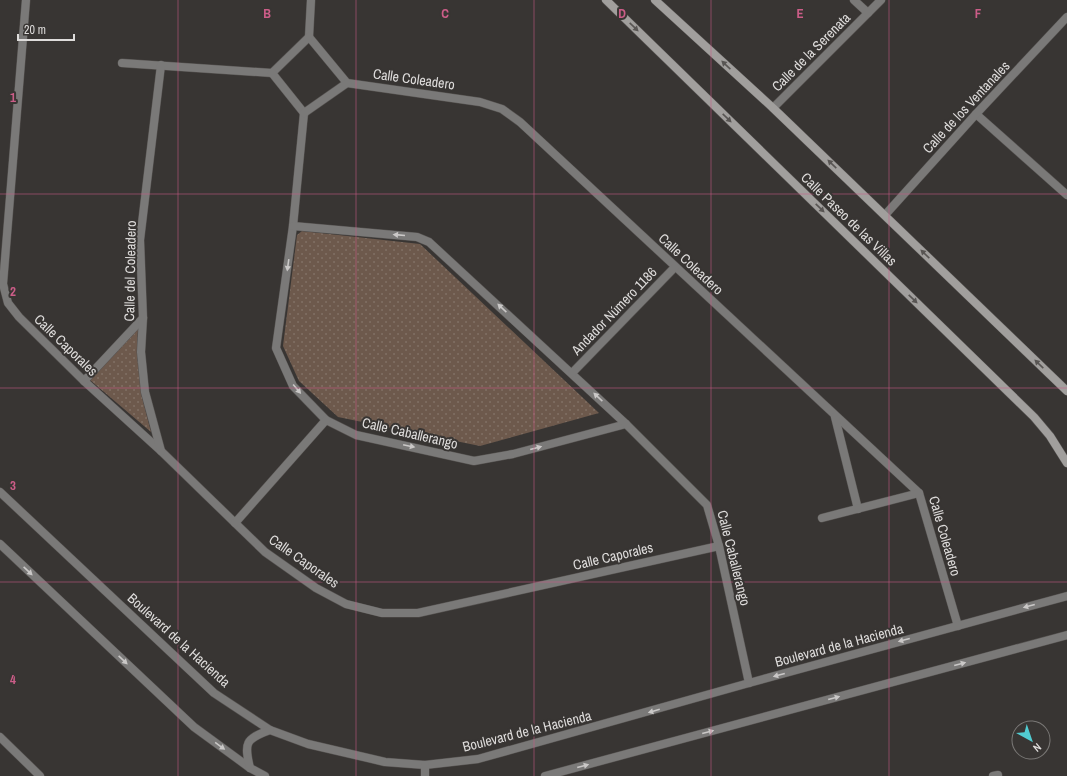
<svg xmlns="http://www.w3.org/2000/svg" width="1067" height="776" viewBox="0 0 1067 776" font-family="'Archivo Narrow',sans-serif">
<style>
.park{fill:url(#park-dots)}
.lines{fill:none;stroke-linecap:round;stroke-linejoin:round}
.lane-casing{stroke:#565351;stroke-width:9}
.street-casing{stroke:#565351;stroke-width:9}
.secondary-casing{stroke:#565351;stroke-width:9}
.lane{stroke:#7a7978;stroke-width:8}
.street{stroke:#7a7978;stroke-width:8}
.secondary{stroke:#a19f9d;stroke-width:8}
.oneway{fill:#585553}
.oneway2{fill:#cac8c7}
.grid{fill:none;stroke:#cc5d88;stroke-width:1;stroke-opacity:0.55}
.labels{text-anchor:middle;stroke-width:4;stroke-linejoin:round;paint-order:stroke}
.street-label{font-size:14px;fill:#dedcdb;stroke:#383533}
.grid-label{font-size:13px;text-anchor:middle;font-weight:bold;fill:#cc5d88;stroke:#383533;stroke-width:4;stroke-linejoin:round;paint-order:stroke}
</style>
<defs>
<pattern id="park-dots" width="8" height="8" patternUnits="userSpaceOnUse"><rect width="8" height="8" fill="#6d594c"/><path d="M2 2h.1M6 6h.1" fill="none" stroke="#817065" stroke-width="1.8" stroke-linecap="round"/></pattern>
</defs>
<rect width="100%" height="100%" fill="#383533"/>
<g class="park">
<path d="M302 231 420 244 599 413 480 446 338 417 299 381 283 346 297 235Z"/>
<path d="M138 329 137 354 142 397 151 432 90 380Z"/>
</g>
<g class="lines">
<defs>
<path id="lane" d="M993 776 998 775"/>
<g id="street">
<path d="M26 0 3 284 8 303 19 317 84 381 161 451 265 552 316 588 346 604 382 613H418L719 546"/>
<path d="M854 0 868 13"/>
<path d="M309 37 347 83 480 102 502 109 520 122 919 493 958 626"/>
<path d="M309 37 311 0"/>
<path d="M122 63 272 73 309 37"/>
<path d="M272 73 304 113"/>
<path d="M773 108 881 0"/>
<path d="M304 113 293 226 276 348 293 386 326 420 356 435 474 461 513 454 626 424"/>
<path d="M304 113 347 83"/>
<path d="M976 114 1067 195"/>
<path d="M885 215 976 114 1067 17"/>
<path d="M293 226 417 237 429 242 626 424 707 505 719 546 749 683"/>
<path d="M572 373 675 267"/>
<path d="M84 381 143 318"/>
<path d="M835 417 858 509"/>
<path d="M161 451 145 392 141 352 143 318 140 240 161 65"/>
<path d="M0 492 214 693 270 730 308 744 385 762 425 765 478 759 749 683 1067 596"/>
<path d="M822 518 919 493"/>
<path d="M235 523 326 420"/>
<path d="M0 544 194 727 250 768 265 776"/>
<path d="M0 737 40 776"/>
<path d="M425 765V776"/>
<path d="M250 768C244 743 245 739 270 730"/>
<path d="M545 776 1067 635"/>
</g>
<g id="secondary">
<path d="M606 0 1034 417 1050 436 1067 463"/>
<path d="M655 0 773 108 1067 391"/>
</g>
</defs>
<use href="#lane" class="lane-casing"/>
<use href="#street" class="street-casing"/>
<use href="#secondary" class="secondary-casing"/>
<use href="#lane" class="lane"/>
<use href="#street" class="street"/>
<use href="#secondary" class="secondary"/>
</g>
<defs><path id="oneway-solid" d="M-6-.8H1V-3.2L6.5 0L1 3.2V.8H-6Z"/></defs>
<g class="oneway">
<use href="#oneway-solid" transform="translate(634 27) rotate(44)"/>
<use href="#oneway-solid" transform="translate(726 65) rotate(-137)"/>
<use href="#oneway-solid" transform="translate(727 118) rotate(44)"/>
<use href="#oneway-solid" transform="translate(832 164) rotate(-136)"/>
<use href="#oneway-solid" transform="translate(820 208) rotate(44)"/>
<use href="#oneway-solid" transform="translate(925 254) rotate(-136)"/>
<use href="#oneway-solid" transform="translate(913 299) rotate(44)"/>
<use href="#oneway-solid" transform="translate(1039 364) rotate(-136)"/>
</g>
<g class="oneway2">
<use href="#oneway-solid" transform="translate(399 235) rotate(-175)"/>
<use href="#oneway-solid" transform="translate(288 265) rotate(98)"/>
<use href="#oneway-solid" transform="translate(502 308) rotate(-137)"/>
<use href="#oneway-solid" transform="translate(297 389) rotate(50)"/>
<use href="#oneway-solid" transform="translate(598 397) rotate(-137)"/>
<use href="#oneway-solid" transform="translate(409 446) rotate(12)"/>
<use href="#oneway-solid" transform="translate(536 448) rotate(-15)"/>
<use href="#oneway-solid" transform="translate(28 571) rotate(43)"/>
<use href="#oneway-solid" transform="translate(1029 606) rotate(165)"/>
<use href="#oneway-solid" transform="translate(904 640) rotate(165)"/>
<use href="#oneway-solid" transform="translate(123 660) rotate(43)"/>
<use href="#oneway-solid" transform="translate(960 664) rotate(-15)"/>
<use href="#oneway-solid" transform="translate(779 675) rotate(165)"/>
<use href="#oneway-solid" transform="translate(834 698) rotate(-15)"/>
<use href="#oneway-solid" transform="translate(654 711) rotate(164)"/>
<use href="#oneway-solid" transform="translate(708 732) rotate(-15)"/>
<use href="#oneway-solid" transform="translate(220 746) rotate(36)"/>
<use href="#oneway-solid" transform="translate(583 766) rotate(-15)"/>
</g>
<path class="grid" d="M178 0V776M356 0V776M534 0V776M711 0V776M889 0V776M0 194H1067M0 388H1067M0 582H1067"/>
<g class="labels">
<g class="street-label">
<text transform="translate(811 52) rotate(-45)" y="5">Calle de la Serenata</text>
<text transform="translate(414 79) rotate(8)" y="5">Calle Coleadero</text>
<text transform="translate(966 107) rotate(-47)" y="5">Calle de los Ventanales</text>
<text transform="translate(849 219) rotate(44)" y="5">Calle Paseo de las Villas</text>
<text transform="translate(691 264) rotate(43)" y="5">Calle Coleadero</text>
<text transform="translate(130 271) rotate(-89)" y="5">Calle del Coleadero</text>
<text transform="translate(614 311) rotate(-46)" y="5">Andador Número 1186</text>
<text transform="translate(66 345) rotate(44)" y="5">Calle Caporales</text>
<text transform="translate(410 433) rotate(13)" y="5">Calle Caballerango</text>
<text transform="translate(945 536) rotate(74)" y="5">Calle Coleadero</text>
<text transform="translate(613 556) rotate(-13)" y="5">Calle Caporales</text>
<text transform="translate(734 558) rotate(76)" y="5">Calle Caballerango</text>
<text transform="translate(304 561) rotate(35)" y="5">Calle Caporales</text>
<text transform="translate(179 640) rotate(42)" y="5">Boulevard de la Hacienda</text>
<text transform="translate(839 645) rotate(-15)" y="5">Boulevard de la Hacienda</text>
<text transform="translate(527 731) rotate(-14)" y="5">Boulevard de la Hacienda</text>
</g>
</g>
<g class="grid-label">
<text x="267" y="18">B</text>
<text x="445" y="18">C</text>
<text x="622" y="18">D</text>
<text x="800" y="18">E</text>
<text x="978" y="18">F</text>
<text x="13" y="102">1</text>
<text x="13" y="296">2</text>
<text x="13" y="490">3</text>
<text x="13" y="684">4</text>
</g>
<g transform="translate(1031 740) rotate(140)"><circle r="19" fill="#383533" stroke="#7a7876"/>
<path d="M0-3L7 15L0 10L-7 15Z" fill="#51ccd1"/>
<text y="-6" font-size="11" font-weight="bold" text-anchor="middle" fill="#dedcdb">N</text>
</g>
<path d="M18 34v6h56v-6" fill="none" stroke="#dedcdb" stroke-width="2"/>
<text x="24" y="34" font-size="12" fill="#dedcdb" stroke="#383533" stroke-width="3" paint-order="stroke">20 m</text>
</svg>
